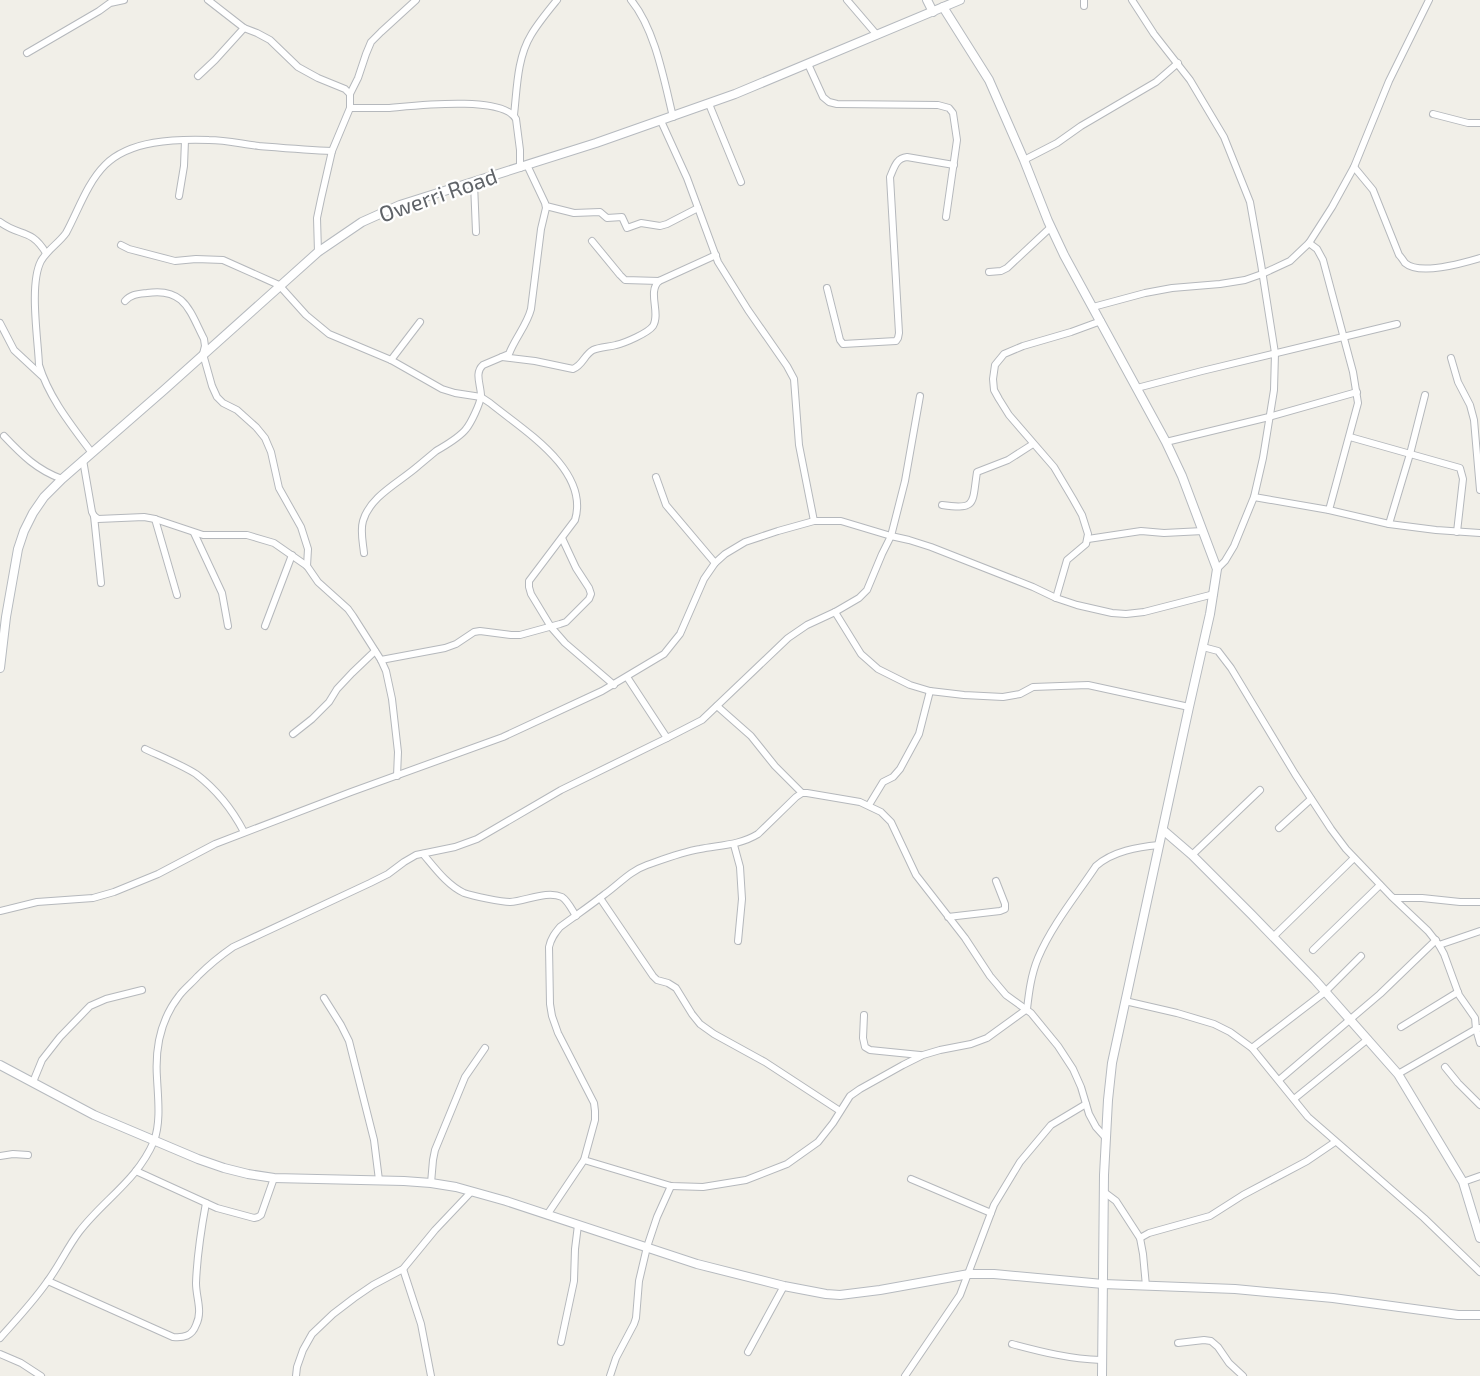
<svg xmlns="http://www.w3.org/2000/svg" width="1480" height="1376" viewBox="0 0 1480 1376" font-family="'Exo 2',sans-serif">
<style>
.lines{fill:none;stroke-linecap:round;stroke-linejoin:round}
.street-casing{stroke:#b5b8bc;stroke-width:8}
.secondary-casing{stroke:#b6babf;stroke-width:10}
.street{stroke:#fff;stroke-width:6}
.secondary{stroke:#fff;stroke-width:8}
.labels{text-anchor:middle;stroke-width:4.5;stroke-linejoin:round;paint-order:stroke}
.street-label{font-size:22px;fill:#5f6368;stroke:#fff}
</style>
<rect width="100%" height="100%" fill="#f1efe8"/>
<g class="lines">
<defs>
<g id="street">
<path d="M208 0 244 28 257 33 270 40 298 67 318 78 345 89 350 94V108"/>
<path d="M631 0C655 29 664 80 673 117"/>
<path d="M847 0 877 35"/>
<path d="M1084 0V6"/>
<path d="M1132 0 1154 34 1190 80 1224 137 1250 202 1261 264 1275 353 1274 390 1263 458 1254 497 1234 546 1225 561 1217 569"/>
<path d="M27 53 99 11 110 3 124 0"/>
<path d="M808 64 823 97 829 102 837 104 938 105 949 108 953 113 957 140 946 217"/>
<path d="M198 76 215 60 244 28"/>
<path d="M350 94 358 78 366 54 371 42 381 32 416 0"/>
<path d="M709 104 741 182"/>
<path d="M1433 114 1468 123H1480"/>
<path d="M514 115C517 89 517 58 531 35 538 23 548 11 557 0"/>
<path d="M661 121 687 178 718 262 748 310 787 366 794 379 799 445 814 521"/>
<path d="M1024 160 1057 143 1081 126 1156 82 1178 63"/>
<path d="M1354 167 1373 190 1399 255C1401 257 1403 260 1405 263 1420 276 1463 263 1480 258"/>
<path d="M474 183 476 232"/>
<path d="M179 196 184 166 185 140"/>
<path d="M546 206 574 213 600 212 607 218 622 217 627 228 641 223 660 226 667 224 698 208"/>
<path d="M0 222C20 237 31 228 46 253"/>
<path d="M592 241 620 275 625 280 659 281 716 255"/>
<path d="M1309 243 1317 249 1323 260 1353 372 1358 403 1329 510"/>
<path d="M121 245 129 249 175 261 196 259 223 260 279 285 306 315 329 334 391 360 442 389 455 393 481 397 490 403C523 430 590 470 575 520L529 581V587L531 594 551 627 565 643 614 685"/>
<path d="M318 252 317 218 321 199 332 151 350 108C363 108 376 108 388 108 413 106 503 95 516 119L520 150V168"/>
<path d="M989 272 1001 271 1007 268 1051 227"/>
<path d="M827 288 840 340 843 344 896 341 898 338 899 333 890 177C894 168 896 158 907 157L954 165"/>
<path d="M125 301C131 294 138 294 147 293 185 287 190 312 204 339L205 346 203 354 212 386 217 397 223 403 237 410 256 427 265 438 271 452 279 488 301 527 308 549 307 566"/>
<path d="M1093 307 1145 293 1172 288 1220 284 1245 280 1262 274 1290 261 1309 243 1332 207 1354 167 1389 81 1429 0"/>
<path d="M0 323 14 350 42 376"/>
<path d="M502 357 535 361 573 369C583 365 584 355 593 350 600 347 609 347 616 345 625 343 648 333 653 326 661 313 647 292 659 281"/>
<path d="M1451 358 1458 382 1470 405 1474 420 1480 490"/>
<path d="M391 360 420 322"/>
<path d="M1137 388 1202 371 1397 324"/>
<path d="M4 436C22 455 37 470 62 479"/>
<path d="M1350 437 1460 468 1463 479 1457 532"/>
<path d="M1166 442 1269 417 1357 392"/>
<path d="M92 453C72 426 49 398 39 365 38 339 29 284 41 261 48 249 59 243 66 233 78 211 87 183 105 165 130 140 175 139 209 140 226 140 242 144 259 146 284 148 308 150 332 151"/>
<path d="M83 460 92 512 94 516 98 519 144 517 155 519 203 535H247L274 543 307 566 318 582 348 609 353 616 381 660 386 671 392 699 398 752 397 776"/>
<path d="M656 477 666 505 715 563"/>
<path d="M1254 497 1329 510 1389 524 1436 530 1480 533"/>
<path d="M942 505C977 510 972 504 977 472L1008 460 1033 444"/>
<path d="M94 516 101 583"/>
<path d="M155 519 177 595"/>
<path d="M1389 524 1410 454 1425 395"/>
<path d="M194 533 222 593 228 626"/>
<path d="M1088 539 1141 531 1164 533 1203 531"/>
<path d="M364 553C363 543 360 531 363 521 370 496 400 482 418 466 424 461 430 456 436 451 446 445 459 438 466 429 471 423 480 404 481 396 481 385 474 373 483 365L509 354C515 338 527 325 531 309L541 229 546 208 545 203 527 165"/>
<path d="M1056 598 1067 560 1086 544 1088 534 1082 515 1073 499 1054 467 1009 415 999 399 994 390 993 379 995 365 1004 354 1023 346 1071 332 1101 321"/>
<path d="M835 612 861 654 878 669 910 685 930 691 964 695 1003 697 1020 694 1033 687 1088 685 1189 707"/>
<path d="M265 626 292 555"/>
<path d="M1203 647 1218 651 1231 668 1295 774 1331 829 1346 849 1391 896 1428 931 1439 945 1444 954 1459 995 1475 1018 1476 1029 1480 1043"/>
<path d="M381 660 445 648 456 644 474 632 480 631 511 635H520L560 624 566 622 589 599 591 594 589 588 576 568 562 538"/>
<path d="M627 677 667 738"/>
<path d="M717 706 751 736 775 766 802 793"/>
<path d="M293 734 312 719 329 702 337 689 352 673 375 651"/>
<path d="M145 749C160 756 182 765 196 774 217 790 232 809 244 832"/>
<path d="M869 805 883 782 893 777 900 769 919 734 930 691"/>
<path d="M1279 828 1311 799"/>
<path d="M734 845 740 867 742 899 738 941"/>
<path d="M423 854C435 868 447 885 464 893 473 896 501 902 510 902 526 901 547 890 562 897 568 901 572 910 576 916"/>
<path d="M1192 855 1260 790"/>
<path d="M600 898 653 976 657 980 668 983 676 988 692 1014 700 1024 714 1034 765 1062 840 1111"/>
<path d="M1394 898H1422L1460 902H1480"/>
<path d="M0 911 37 902 93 898 114 892 158 874 215 844 351 792 503 737 602 691 664 654 680 634 704 579 715 563 725 554 745 542 778 531 814 521H841L891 536 909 540 931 547 1033 587 1056 598 1077 605 1112 613 1126 614 1144 612 1214 594"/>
<path d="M948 917 1000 911 1005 909V904L996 881"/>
<path d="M1273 937 1354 858"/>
<path d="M1439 945 1480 931"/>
<path d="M1313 950 1380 885"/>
<path d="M324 998 341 1025 349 1041 374 1140 379 1180"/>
<path d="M1125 1001 1177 1013 1214 1024 1230 1032 1252 1048 1308 1117 1424 1218 1480 1272"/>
<path d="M864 1015 863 1038 865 1047 870 1050 920 1055"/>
<path d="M1401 1027 1458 992"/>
<path d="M1252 1048 1325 992 1361 956"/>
<path d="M1445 1067 1458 1083 1480 1105"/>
<path d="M1398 1074 1476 1029 1479 1028"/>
<path d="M1279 1080 1380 994 1436 940"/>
<path d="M33 1082 42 1060 60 1037 90 1006 106 999 142 990"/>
<path d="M1294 1099 1368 1039"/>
<path d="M0 1156 13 1154 28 1155"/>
<path d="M584 1160 671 1186 703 1187 746 1180 787 1164 818 1142 833 1123 850 1096 860 1089 903 1065 923 1055 940 1050 971 1044 987 1038 1027 1009C1029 992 1031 975 1038 958 1052 925 1076 896 1096 866 1113 851 1138 847 1159 845"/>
<path d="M136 1171 217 1208 254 1218 258 1217 261 1215 274 1178"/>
<path d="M911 1179 991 1213"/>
<path d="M1463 1182 1480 1176"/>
<path d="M431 1183 433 1160 435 1150 465 1077 485 1048"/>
<path d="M1104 1192 1116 1201 1140 1238 1143 1254 1146 1286"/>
<path d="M547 1215 584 1160 595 1120V1111L594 1103 558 1033 552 1016 550 1004 549 947C551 938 555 933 560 927 575 916 591 905 605 894 619 884 630 871 647 865 664 859 682 852 700 849 721 845 740 845 758 834L796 797 802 793H807L860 802 881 812 891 822 916 875 965 938 990 976 1006 995 1031 1013 1058 1046 1073 1069 1081 1087 1089 1114 1096 1127 1105 1137"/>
<path d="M1140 1238 1149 1233 1210 1216 1243 1195 1307 1161 1335 1142"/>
<path d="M403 1269 421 1324 431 1376"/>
<path d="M48 1281 173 1337C184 1338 192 1336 196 1325 203 1311 196 1298 196 1283 197 1256 201 1230 206 1203"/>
<path d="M0 1338C16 1320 33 1302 47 1282 59 1266 67 1248 79 1232 103 1200 137 1181 154 1141 161 1122 158 1098 157 1078 155 1049 161 1019 179 996 184 989 192 983 198 976 209 965 220 956 233 947L370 883 388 874 404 862 416 855 455 847 477 839 561 790 667 738 702 720 788 638 807 625 835 612 859 598 867 590 882 554 891 536 905 481 920 396"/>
<path d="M561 1342 574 1281 575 1249 578 1225"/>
<path d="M1178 1343 1204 1340 1211 1341 1218 1347 1229 1363 1243 1376"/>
<path d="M1012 1344C1042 1352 1070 1359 1101 1360"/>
<path d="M748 1352 784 1286"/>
<path d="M0 1354 21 1363 41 1376"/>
<path d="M296 1376 297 1367 303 1350 312 1334 333 1314 354 1298 373 1285 403 1269 435 1230 471 1192"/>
<path d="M610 1376 616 1358 634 1324 636 1318 639 1281 647 1247 657 1217 671 1186"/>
<path d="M905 1376 960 1295 994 1205 1020 1162 1051 1125 1086 1104"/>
</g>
<g id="secondary">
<path d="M927 0 933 12"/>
<path d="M943 7 989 80 1024 160 1048 221 1064 255 1166 442 1182 476 1217 569 1210 614 1189 707 1112 1063 1108 1100 1104 1175 1102 1376"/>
<path d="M0 668 6 617 18 549 24 531 33 513 44 497 62 479 164 390 318 252 362 222 400 205 596 143 735 94 960 0"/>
<path d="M1163 830 1192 855 1252 915 1315 980 1398 1074 1463 1182 1480 1238"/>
<path d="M0 1065 94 1115 198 1159 224 1168 248 1174 274 1178 404 1181 431 1183 456 1187 506 1201 697 1264 784 1286 826 1294 840 1295 880 1290 969 1274H994L1103 1284 1235 1289 1333 1298 1458 1315H1480"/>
</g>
</defs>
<use href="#street" class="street-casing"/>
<use href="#secondary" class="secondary-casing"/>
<use href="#street" class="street"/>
<use href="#secondary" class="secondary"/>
</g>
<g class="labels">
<g class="street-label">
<text transform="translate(438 195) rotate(-19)" y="8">Owerri Road</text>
</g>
</g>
</svg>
